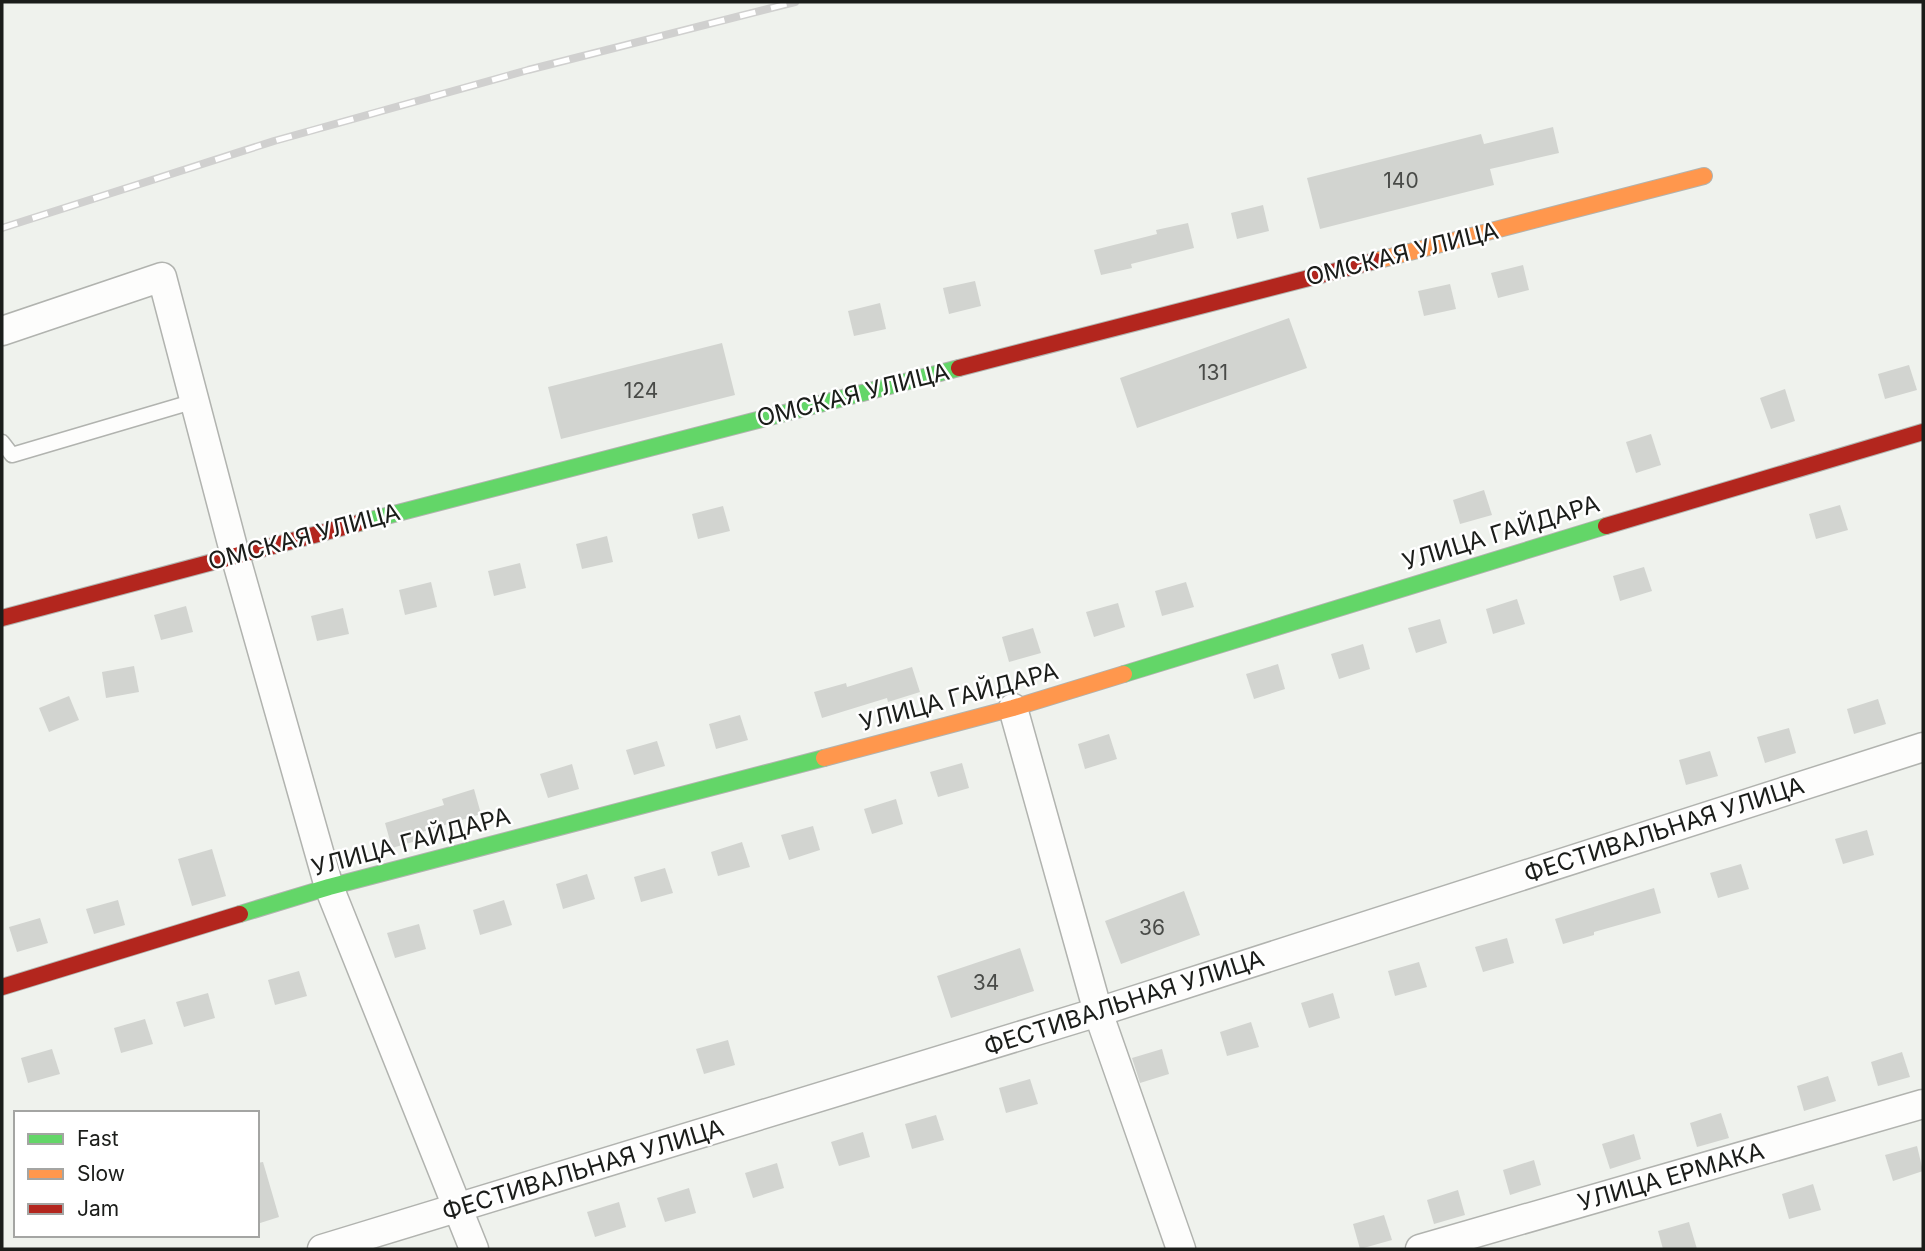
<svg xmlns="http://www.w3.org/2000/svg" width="1925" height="1251" viewBox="0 0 1925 1251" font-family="Inter,sans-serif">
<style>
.building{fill:#d2d4d0}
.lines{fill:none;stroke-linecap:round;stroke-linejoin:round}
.lane-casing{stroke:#b1b3af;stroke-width:17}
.street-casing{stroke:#b1b3af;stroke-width:31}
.fast-casing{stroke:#b1b3af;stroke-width:18}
.slow-casing{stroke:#b1b3af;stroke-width:18}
.jam-casing{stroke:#b1b3af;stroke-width:18}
.lane{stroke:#fdfdfc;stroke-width:14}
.street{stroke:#fdfdfc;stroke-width:28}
.fast{stroke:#63d668;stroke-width:16}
.slow{stroke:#ff974d;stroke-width:16}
.jam{stroke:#b3261e;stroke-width:16}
.rail-casing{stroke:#d0d0cf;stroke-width:8}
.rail{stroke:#fff;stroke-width:5;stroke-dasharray:16;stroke-linecap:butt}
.labels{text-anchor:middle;stroke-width:5;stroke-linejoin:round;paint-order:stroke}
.number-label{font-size:21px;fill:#494b48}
.street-label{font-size:24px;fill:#1b1d1a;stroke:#fff}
</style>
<rect width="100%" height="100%" fill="#eff2ed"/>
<g class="building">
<path d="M1553 127 1559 153 1490 169 1494 185 1320 229 1307 178 1481 134 1484 144Z"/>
<path d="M1263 205 1269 231 1237 239 1231 213Z"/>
<path d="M1188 223 1194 248 1131 264 1132 268 1101 275 1094 250 1157 234 1156 230Z"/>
<path d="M1523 265 1529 290 1498 298 1491 273Z"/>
<path d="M975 281 981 306 949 314 943 288Z"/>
<path d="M1450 284 1456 309 1424 316 1418 291Z"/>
<path d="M880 303 886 329 854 336 848 311Z"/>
<path d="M1289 318 1307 368 1137 428 1120 378Z"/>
<path d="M722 343 735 395 561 439 548 387Z"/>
<path d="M1909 365 1917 390 1885 399 1878 374Z"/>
<path d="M1785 389 1795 421 1771 429 1760 398Z"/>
<path d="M1651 434 1661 465 1636 473 1626 442Z"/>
<path d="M1484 490 1492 515 1460 524 1453 500Z"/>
<path d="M1840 505 1848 530 1816 539 1809 514Z"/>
<path d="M723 506 730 531 698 539 692 514Z"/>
<path d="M607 536 613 562 582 569 576 544Z"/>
<path d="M520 563 526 588 494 596 488 571Z"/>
<path d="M1644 567 1652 591 1620 601 1613 576Z"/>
<path d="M431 582 437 607 405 615 399 590Z"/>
<path d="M1186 582 1194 607 1162 616 1155 591Z"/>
<path d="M1517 599 1525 624 1493 634 1486 609Z"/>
<path d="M1118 603 1125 627 1094 637 1086 612Z"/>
<path d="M186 606 193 632 161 640 154 615Z"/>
<path d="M343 608 349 634 317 641 311 616Z"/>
<path d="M1440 619 1447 643 1416 653 1408 628Z"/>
<path d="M1033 628 1041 653 1009 662 1002 637Z"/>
<path d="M1363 644 1370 669 1339 679 1331 654Z"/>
<path d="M1278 664 1285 689 1254 699 1246 674Z"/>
<path d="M134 666 139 692 106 698 102 672Z"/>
<path d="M912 667 920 692 888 702 887 698 822 718 814 692 846 683 847 687Z"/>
<path d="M69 696 79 720 49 732 39 708Z"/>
<path d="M1878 699 1886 724 1854 734 1847 709Z"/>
<path d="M740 715 748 740 716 749 709 724Z"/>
<path d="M1789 728 1796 753 1765 763 1757 737Z"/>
<path d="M1109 734 1117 759 1085 769 1078 744Z"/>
<path d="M657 741 665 766 634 775 626 750Z"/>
<path d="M1710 751 1718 776 1686 785 1679 760Z"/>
<path d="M962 763 969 788 938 797 930 772Z"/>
<path d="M572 764 579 789 548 798 540 774Z"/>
<path d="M474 789 481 814 422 832 423 839 392 848 385 823 444 805 442 799Z"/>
<path d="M896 799 903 824 872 834 864 809Z"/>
<path d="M813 826 820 850 789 860 781 835Z"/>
<path d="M1867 830 1874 855 1843 864 1835 839Z"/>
<path d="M742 842 750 867 718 876 711 852Z"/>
<path d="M212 849 226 896 192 906 178 859Z"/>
<path d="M1741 864 1749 889 1718 898 1710 873Z"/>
<path d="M665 868 673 893 641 902 634 877Z"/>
<path d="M587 874 595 899 563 909 556 884Z"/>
<path d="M1654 888 1661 913 1594 932V935L1563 944 1555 919Z"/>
<path d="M1184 891 1200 935 1121 964 1105 921Z"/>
<path d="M118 900 125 925 94 934 86 909Z"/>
<path d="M504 900 512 925 480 935 473 910Z"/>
<path d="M40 918 48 943 17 952 9 927Z"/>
<path d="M419 924 426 949 395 958 387 933Z"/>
<path d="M1507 938 1514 963 1483 972 1475 947Z"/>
<path d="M1020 948 1034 991 951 1018 937 976Z"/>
<path d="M1419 962 1427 987 1395 996 1388 971Z"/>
<path d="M299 971 307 996 275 1005 268 980Z"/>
<path d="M208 993 215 1018 184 1027 176 1002Z"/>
<path d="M1333 993 1340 1018 1309 1028 1301 1003Z"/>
<path d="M145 1019 153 1044 121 1053 114 1028Z"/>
<path d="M1251 1022 1259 1047 1227 1056 1220 1032Z"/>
<path d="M728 1040 735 1065 704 1074 696 1049Z"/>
<path d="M52 1049 60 1074 28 1083 21 1058Z"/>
<path d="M1162 1049 1169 1074 1140 1083 1132 1058Z"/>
<path d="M1902 1052 1910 1077 1878 1086 1871 1062Z"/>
<path d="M1828 1076 1836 1101 1804 1111 1797 1086Z"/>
<path d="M1030 1079 1038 1104 1006 1113 999 1088Z"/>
<path d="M1721 1113 1729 1138 1697 1147 1690 1123Z"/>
<path d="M936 1115 944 1140 912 1149 905 1124Z"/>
<path d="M863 1132 870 1157 839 1166 831 1142Z"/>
<path d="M1634 1134 1641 1159 1610 1169 1602 1144Z"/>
<path d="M1917 1146 1923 1171 1893 1181 1885 1155Z"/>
<path d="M1534 1160 1541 1185 1510 1195 1503 1170Z"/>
<path d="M263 1162 279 1217 257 1224V1163Z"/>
<path d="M777 1163 784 1188 753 1198 745 1173Z"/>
<path d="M1813 1184 1821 1210 1789 1219 1782 1194Z"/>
<path d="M689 1188 696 1213 665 1222 657 1198Z"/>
<path d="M1458 1190 1465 1215 1434 1224 1427 1200Z"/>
<path d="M619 1202 626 1227 595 1237 587 1212Z"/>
<path d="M1384 1215 1392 1240 1360 1249 1353 1224Z"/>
<path d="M1689 1222 1697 1249H1663L1658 1231Z"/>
</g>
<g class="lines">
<defs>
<path id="lane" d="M2 442 12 455 195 401"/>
<g id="street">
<path d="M2 331 162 277 235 555 329 887 474 1249"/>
<path d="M1013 708 1098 1012 1181 1249"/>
<path d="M322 1249 1098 1012 1923 747"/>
<path d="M1420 1249 1923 1104"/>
</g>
<g id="fast">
<path d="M359 523 959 368"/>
<path d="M1124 674 1606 526"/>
<path d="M240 914 329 887 824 758"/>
</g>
<g id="slow">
<path d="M1375 261 1704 176"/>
<path d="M824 758 1013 708 1124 674"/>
</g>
<g id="jam">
<path d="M959 368 1375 261"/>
<path d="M1606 526 1923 432"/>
<path d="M2 618 359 523"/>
<path d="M2 987 240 914"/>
</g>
</defs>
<use href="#lane" class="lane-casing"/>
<use href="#street" class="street-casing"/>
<use href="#fast" class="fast-casing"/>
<use href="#slow" class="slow-casing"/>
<use href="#jam" class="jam-casing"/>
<use href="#lane" class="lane"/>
<use href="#street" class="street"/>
<use href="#fast" class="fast"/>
<use href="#slow" class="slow"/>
<use href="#jam" class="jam"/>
<defs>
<path id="rail" d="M2 228 274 141 528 70 795 2"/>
</defs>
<use href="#rail" class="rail-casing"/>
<use href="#rail" class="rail"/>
</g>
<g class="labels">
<g class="number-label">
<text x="1401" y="188">140</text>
<text x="1213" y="380">131</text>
<text x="641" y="398">124</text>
<text x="1152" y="935">36</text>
<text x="986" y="990">34</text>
</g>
<g class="street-label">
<text transform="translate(1402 254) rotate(-14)" y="8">ОМСКАЯ УЛИЦА</text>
<text transform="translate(853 395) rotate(-14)" y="8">ОМСКАЯ УЛИЦА</text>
<text transform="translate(1501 533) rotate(-17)" y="8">УЛИЦА ГАЙДАРА</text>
<text transform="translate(304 537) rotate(-15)" y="8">ОМСКАЯ УЛИЦА</text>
<text transform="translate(959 697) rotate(-15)" y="8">УЛИЦА ГАЙДАРА</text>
<text transform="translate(1664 830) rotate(-18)" y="8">ФЕСТИВАЛЬНАЯ УЛИЦА</text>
<text transform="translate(411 842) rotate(-15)" y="8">УЛИЦА ГАЙДАРА</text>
<text transform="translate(1124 1003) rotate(-18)" y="8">ФЕСТИВАЛЬНАЯ УЛИЦА</text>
<text transform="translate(583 1170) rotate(-17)" y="8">ФЕСТИВАЛЬНАЯ УЛИЦА</text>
<text transform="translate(1671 1177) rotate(-16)" y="8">УЛИЦА ЕРМАКА</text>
</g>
</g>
<rect width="1925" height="1251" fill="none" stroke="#1b1d1a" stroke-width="7"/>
<rect x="14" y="1111" width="245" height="126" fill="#ffffff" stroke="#a4a5a3" stroke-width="2"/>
<rect x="28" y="1134" width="35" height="10" fill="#63d668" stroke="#a4a5a3" stroke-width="2"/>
<text x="77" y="1146" font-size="21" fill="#1b1d1a">Fast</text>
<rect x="28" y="1169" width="35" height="10" fill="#ff974d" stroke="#a4a5a3" stroke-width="2"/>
<text x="77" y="1181" font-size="21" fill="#1b1d1a">Slow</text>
<rect x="28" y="1204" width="35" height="10" fill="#b3261e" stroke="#a4a5a3" stroke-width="2"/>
<text x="77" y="1216" font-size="21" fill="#1b1d1a">Jam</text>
</svg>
